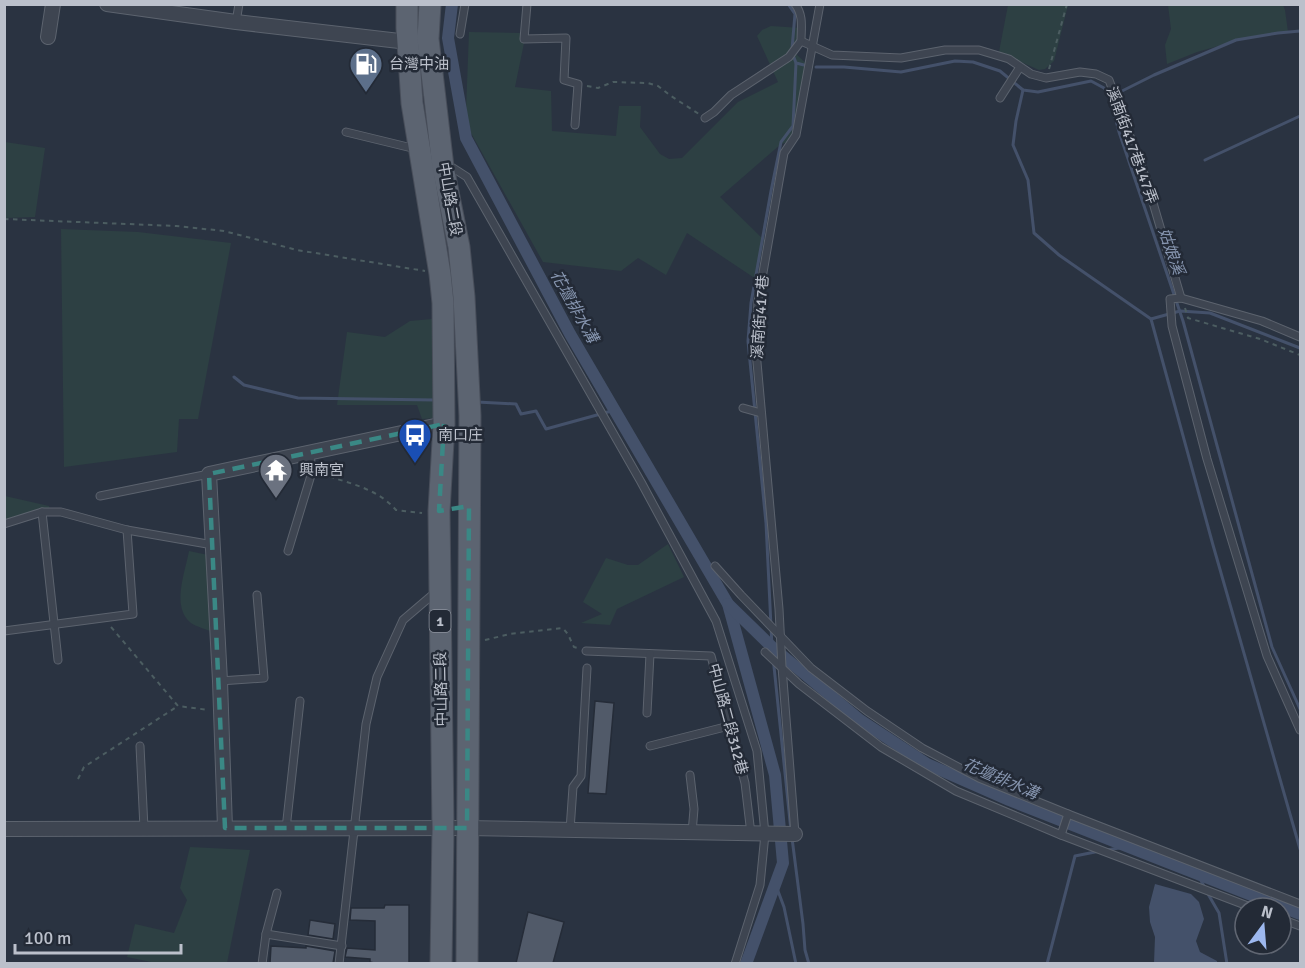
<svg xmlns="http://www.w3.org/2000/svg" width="1305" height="968" viewBox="0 0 1305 968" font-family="Signika,'Noto Sans TC',sans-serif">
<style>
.green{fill:#2d4043}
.water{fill:#44516a}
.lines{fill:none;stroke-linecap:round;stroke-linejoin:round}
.stream{stroke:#44516a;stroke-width:3}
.canal{stroke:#44516a;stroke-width:12}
.building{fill:#515a69;stroke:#252c38;stroke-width:1.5}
.service-casing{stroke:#5c636e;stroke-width:9}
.minor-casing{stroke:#5c636e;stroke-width:16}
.primary-casing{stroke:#484e5a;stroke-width:23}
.path{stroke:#4c5d61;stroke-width:2;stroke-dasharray:4.5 4.5;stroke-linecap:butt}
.service{stroke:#3e4551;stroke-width:7}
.minor{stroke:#3e4551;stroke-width:14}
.primary{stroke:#5c6471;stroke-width:21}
.marked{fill:none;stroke:#3a8885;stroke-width:4.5;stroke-dasharray:12 8;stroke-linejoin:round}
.labels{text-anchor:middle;stroke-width:5;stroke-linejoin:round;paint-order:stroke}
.shield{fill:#232a36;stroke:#8d939e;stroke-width:1.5}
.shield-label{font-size:14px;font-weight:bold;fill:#bbc0cb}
.poi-label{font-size:15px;fill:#bbc0cb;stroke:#232a36;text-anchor:start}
.street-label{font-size:15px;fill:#bbc0cb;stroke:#232a36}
.water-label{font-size:16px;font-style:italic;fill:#8695af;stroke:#232a36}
</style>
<rect width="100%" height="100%" fill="#2a3341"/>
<g class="green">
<path d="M1008 5H1068L1054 61 1045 69 1039 70 999 52Z"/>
<path d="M1283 5 1285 10 1288 32 1250 37 1197 52 1167 64 1165 45 1171 29 1168 5Z"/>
<path d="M771 26 801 28 796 54 809 66 793 141 781 144 720 197 764 240 756 279 687 233 666 275 638 258 621 271 543 262 471 133 466 111 469 32 520 33 524 43 515 87 551 91 552 131 616 136 619 106H641L640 127 660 154 669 159 682 158 738 102 778 82 757 36 762 30Z"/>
<path d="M5 142 45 148 35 217 5 218Z"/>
<path d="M61 229 138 232 231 243 198 419H179L177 452 64 467Z"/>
<path d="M432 319 436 418 422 419 417 405H337L347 332 385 337 410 321Z"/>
<path d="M5 496 49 506 50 512 5 524Z"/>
<path d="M668 544 684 577 617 609 610 625 581 623 602 614 583 602 606 558 628 565H638Z"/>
<path d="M189 551 208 555 213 632C206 629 197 627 191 623 171 607 185 573 189 551Z"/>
<path d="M190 847 250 850 227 963H156L127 957 135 924 174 933 187 900 180 888Z"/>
</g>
<path class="water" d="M1155 884 1191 894 1199 902 1204 919 1196 941 1200 952 1217 961V963H1154L1155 937 1150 922 1149 907Z"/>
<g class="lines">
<g class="stream">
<path d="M788 4 795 14 792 49"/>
<path d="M793 55 796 63 804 65"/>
<path d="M816 67H844L901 72 955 61 973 62 1000 71 1023 90 1038 92 1091 81 1104 88 1110 97 1119 132 1183 321 1272 647 1300 709"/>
<path d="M1023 90 1016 121 1013 145 1028 180 1034 233 1059 255 1151 319 1213 545 1300 849"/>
<path d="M1114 95 1154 75 1236 40 1278 33 1300 31"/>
<path d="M1205 160 1300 116"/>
<path d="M1151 319 1180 311 1210 313 1300 348"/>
<path d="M234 377 244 385 298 398 435 400"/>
<path d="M477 402 516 404 521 414 536 411 546 429 615 410"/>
<path d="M791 831 772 647 766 523 748 341 751 303 771 191 781 142 793 126 796 63"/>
<path d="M792 838 803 924 805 950 809 964"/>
<path d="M1107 850 1125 847"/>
<path d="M1198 875 1205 888"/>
<path d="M775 883 784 907 796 964"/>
<path d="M1208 894 1219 913 1227 964"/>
<path d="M1047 964 1075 856 1100 851"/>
</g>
<g class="canal">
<path d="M452 4 448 38 466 138 570 334 728 604 775 775 783 863 746 964"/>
<path d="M728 604 772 647 860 720 927 764 1009 800 1300 914"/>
</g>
</g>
<g class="building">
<path d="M595 701 614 703 606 794 588 793Z"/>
<path d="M385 905H409V963H374L370 962V959L345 957 347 948 375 950V921L350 920 351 908H384Z"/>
<path d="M528 912 564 922 553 963H516Z"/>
<path d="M310 920 335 924 333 939 308 935Z"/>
<path d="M271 946 306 948V946L335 951 333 963H270Z"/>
</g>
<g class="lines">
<defs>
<g id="service">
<path d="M527 4 524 39 566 38 564 80 578 84 575 125"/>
<path d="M795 4C804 16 801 28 801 41L832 55 901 58 945 50H979L1009 59 1031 74 1046 78 1080 72 1096 74 1109 80 1146 179 1181 298"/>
<path d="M236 22 239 4"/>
<path d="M460 34 465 4"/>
<path d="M1000 98 1020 67"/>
<path d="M705 118 714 112 731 95 789 57 801 41"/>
<path d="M346 132 416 149"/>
<path d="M445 167 453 168 467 177 641 482 716 621 757 751 765 834 760 885 735 964"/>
<path d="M1300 337 1262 321 1181 298 1170 299 1172 326 1207 459 1267 656 1300 730"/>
<path d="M743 408 761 413"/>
<path d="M100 496 209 474"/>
<path d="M42 512 58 660"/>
<path d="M4 524 42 512H61L127 530 213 545"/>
<path d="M288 551 312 472 310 453"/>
<path d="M715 566 741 595 811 668 867 711 922 748 979 778 1068 814 1300 904"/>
<path d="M4 631 133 614 127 530"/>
<path d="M586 651 711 656 745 783 751 834"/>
<path d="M765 652 799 684 881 747 956 791 1061 835 1253 908"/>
<path d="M220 681 264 678 257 595"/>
<path d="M647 713 650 654"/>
<path d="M140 746 144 828"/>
<path d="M650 746 729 726"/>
<path d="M690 775 694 809 692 833"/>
<path d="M286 829 300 701"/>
<path d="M570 830 573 787 581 776 587 668"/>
<path d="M795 834 782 667 779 609 756 351 758 301 784 153 796 135 820 4"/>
<path d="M1061 835 1068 814"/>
<path d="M1281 919 1300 926"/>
<path d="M266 934 342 946"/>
<path d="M262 964 266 934 277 893"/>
<path d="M339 964 366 724 377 677 403 620 437 591"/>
</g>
<g id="minor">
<path d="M107 4 236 22 408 42"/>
<path d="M48 37 53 4"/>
<path d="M225 828 220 681 209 474 444 424"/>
<path d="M4 829 467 828 795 834"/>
</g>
<g id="primary">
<path d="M407 4V28L412 103 440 274 443 303 444 424 439 511 443 828 441 964"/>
<path d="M430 4 428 39 443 167 459 247 464 297 470 416 467 964"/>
</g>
</defs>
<use href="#service" class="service-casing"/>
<use href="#minor" class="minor-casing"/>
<use href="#primary" class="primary-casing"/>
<g class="path">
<path d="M1049 69 1067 4"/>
<path d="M587 86 598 88 613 82 648 83 658 86 671 96 699 114"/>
<path d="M4 219 176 226 224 231 297 250 425 271"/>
<path d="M1185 308 1188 318 1260 339 1300 355"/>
<path d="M321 474C348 483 377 488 396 510L422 513"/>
<path d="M111 627 178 706 209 710"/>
<path d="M485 640 510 634 562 628C569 633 570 640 574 647L578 648"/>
<path d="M78 779 84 767 178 706"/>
</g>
<use href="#service" class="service"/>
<use href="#minor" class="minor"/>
<use href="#primary" class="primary"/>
</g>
<path class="marked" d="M444 424 439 511 469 506 467 828H225L209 474Z"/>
<defs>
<symbol id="fuel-pin" viewBox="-11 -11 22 30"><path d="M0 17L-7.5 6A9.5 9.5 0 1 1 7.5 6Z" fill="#5c6f8a" stroke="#232a36"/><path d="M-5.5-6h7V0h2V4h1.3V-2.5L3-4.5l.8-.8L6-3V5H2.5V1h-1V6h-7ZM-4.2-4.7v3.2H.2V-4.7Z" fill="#fff"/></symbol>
<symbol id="bus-pin" viewBox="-11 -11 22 30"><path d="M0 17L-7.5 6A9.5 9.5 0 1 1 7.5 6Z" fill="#1a4fb4" stroke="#232a36"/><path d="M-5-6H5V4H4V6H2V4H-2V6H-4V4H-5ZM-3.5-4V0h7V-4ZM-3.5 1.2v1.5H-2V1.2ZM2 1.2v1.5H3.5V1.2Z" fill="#fff"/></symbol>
<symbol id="temple-pin" viewBox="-11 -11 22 30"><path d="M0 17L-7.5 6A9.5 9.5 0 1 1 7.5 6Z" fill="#6b7280" stroke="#232a36"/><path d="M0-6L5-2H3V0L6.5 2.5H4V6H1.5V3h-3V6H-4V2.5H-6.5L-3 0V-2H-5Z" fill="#fff"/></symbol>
</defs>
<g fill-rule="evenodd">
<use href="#fuel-pin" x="347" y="45" width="38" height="52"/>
<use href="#bus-pin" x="396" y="416" width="38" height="52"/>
<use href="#temple-pin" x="257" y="451" width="38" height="52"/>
</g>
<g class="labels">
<rect class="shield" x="429.5" y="610" width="21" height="22" rx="4.5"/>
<g class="shield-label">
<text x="440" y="626">1</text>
</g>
<g class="poi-label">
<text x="389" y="69">台灣中油</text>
<text x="438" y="440">南口庄</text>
<text x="299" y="475">興南宮</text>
</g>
<g class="street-label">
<text transform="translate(1132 145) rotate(70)" y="5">溪南街417巷147弄</text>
<text transform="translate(450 199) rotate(80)" y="5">中山路二段</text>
<text transform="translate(760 317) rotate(-86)" y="5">溪南街417巷</text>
<text transform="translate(441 689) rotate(-91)" y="5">中山路二段</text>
<text transform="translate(728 719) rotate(75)" y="5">中山路二段312巷</text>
</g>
<g class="water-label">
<text transform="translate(1172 251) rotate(71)" y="6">姑娘溪</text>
<text transform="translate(575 306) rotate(61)" y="6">花壇排水溝</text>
<text transform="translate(1001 778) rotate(23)" y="6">花壇排水溝</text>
</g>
</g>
<rect width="1305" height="968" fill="none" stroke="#bbc0cb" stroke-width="12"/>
<g transform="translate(1263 926) rotate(16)"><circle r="28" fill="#232a36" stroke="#606672" stroke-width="1.5"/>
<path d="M0-4.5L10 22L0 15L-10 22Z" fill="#9db8ef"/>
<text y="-9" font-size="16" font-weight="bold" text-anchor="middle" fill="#bbc0cb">N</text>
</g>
<path d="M15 944v9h166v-9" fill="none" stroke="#bbc0cb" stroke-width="3"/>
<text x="24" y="944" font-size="18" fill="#bbc0cb" stroke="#232a36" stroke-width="4.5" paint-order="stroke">100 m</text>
</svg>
